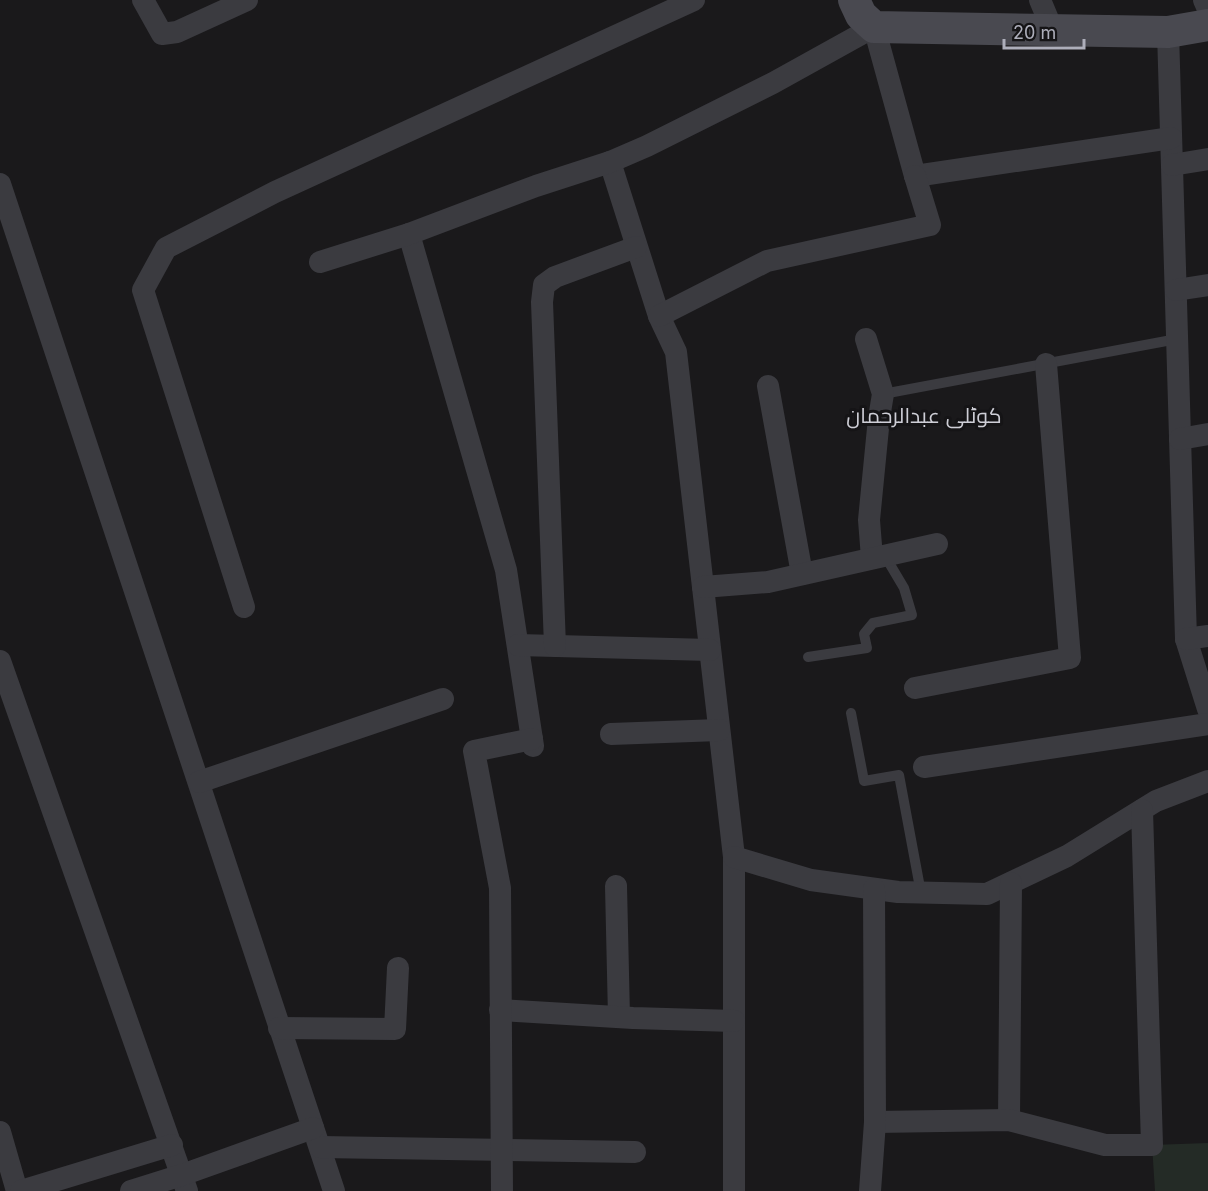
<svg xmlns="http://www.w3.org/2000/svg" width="1208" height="1191" viewBox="0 0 1208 1191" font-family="Inter,Cairo,sans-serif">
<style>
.green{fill:#242b26}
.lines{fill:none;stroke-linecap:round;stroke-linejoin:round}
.lane{stroke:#3b3b40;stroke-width:10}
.street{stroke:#3b3b40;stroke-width:22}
.secondary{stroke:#494950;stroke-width:32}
.labels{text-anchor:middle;stroke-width:6;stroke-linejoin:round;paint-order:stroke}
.quarter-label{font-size:21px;fill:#ceced6;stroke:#151416}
</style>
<rect width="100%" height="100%" fill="#1a191b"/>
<path class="green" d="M1208 1143V1191H1155L1152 1145Z"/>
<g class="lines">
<g class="lane">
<path d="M883 394 1177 339"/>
<path d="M808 657 867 648 864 634 873 623 912 615 904 588 885 556"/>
<path d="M851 713 864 781 899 775 921 893"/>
</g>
<g class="street">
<path d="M143 0 162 34 177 32 247 0"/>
<path d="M1040 0 1053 31"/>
<path d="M1204 0 1208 9"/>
<path d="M1168 32 1186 639 1208 709"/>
<path d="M610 162 659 316 676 352 734 857V1191"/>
<path d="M1172 165 1208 159"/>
<path d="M0 184 334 1191"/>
<path d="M409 234 506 570 533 746"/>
<path d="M320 262 409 234 536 186 610 162 647 146 773 83 874 27 915 176 1171 138"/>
<path d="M1176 290 1208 285"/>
<path d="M659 316 767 261 930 225 915 176"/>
<path d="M866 339 883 394 879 418 869 520 872 558"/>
<path d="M768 386 802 574"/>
<path d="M1180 439 1208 434"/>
<path d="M703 587 768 582 937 544"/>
<path d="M244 607 143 290 166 248 275 192 694 0"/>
<path d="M1186 639 1208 636"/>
<path d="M518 645 710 650"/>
<path d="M555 646 542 302 544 285 555 277 636 247"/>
<path d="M0 661 187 1191"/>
<path d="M915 688 1070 658 1046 364"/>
<path d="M611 734 719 730"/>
<path d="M924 767 1208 724"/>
<path d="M199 782 443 699"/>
<path d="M734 857 811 880 898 892 987 894 1067 856 1156 801 1208 781"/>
<path d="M616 886 619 1017"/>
<path d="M500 1010 633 1018 734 1021"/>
<path d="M279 1028 395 1029 398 968"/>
<path d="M1009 1120 1011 883"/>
<path d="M875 1122 1009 1120 1105 1145H1152L1142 810"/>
<path d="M0 1132 17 1191"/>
<path d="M320 1147 635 1152"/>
<path d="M21 1191 172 1145"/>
<path d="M131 1191 182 1175 313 1128"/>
<path d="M502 1191 500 888 474 751 532 739"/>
<path d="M870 1191 875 1122 874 889"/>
</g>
<path class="secondary" d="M854 0 861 15 874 27 1168 32 1208 25"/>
</g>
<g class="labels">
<g class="quarter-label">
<text x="924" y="423">کوٹلی عبدالرحمان</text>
</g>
</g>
<path d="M1004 39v9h80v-9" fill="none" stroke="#adaeba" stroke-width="3"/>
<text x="1013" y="39" font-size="18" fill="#adaeba" stroke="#151416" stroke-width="4.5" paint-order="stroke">20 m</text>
</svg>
